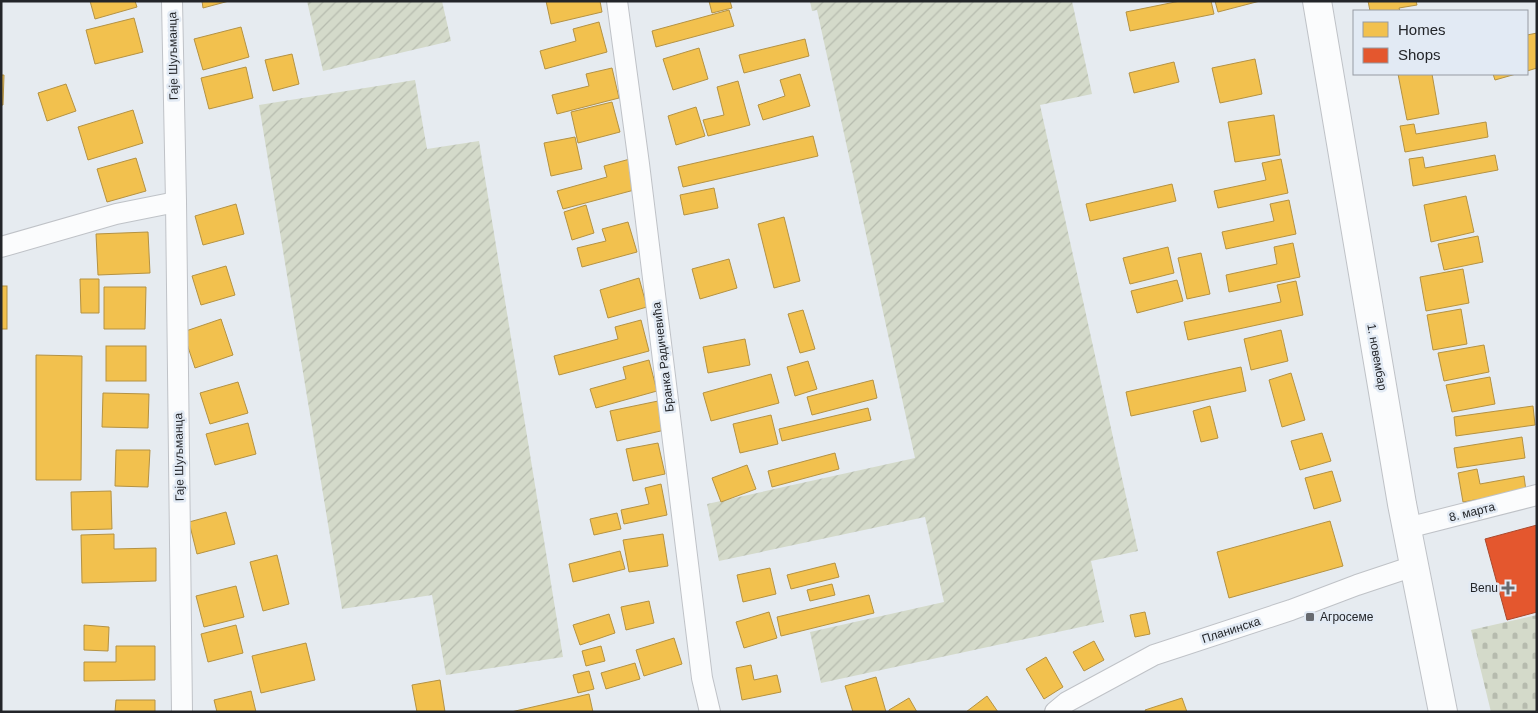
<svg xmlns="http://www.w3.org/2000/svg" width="1538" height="713" viewBox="0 0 1538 713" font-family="Helvetica,sans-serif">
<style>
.cemetery{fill:url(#cemetery-stones)}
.garden{fill:url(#garden-furrows)}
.homes{fill:#f2c14e;stroke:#b49243}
.shops{fill:#e4572e;stroke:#aa482c}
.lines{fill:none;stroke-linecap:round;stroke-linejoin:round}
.street-casing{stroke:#bfc2c7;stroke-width:22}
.secondary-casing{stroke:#bfc2c7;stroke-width:30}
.street{stroke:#fbfcfd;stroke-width:20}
.secondary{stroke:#fbfcfd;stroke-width:28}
.poi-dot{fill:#676a6f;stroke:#e2eaf4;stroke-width:2}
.labels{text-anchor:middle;stroke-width:5;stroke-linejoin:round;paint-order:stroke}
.street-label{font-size:12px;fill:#232529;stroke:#e2eaf4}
.poi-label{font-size:12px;fill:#232529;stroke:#e2eaf4;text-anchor:end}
</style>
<defs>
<pattern id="cemetery-stones" width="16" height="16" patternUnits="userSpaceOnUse" patternTransform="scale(1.25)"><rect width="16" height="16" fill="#d4daca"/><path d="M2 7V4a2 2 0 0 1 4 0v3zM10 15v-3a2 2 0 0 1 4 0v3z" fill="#b6bbae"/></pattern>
<pattern id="garden-furrows" width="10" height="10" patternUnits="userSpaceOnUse" patternTransform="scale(1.25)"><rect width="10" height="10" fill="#d4daca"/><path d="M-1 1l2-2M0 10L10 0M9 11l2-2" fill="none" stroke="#b6bbae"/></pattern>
</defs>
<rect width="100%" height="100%" fill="#e6ebf0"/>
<path class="cemetery" d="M1537 615V712H1491L1471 630Z"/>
<g class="garden">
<path d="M307 1H442L451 41 323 71Z"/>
<path d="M810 1H1072L1092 94 1040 105 1138 551 1091 561 1104 622 821 683 810 632 944 602 925 517 719 561 707 504 915 458 817 10 812 11Z"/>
<path d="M415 80 427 149 479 141 563 657 446 675 432 595 342 609 259 105Z"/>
</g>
<g class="homes">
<path d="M90 1H135L137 7 95 19Z"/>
<path d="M202 1H229L203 8Z"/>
<path d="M546 1H600L602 12 551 24Z"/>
<path d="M709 1H730L732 8 712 13Z"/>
<path d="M1180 1H1211L1214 14 1130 31 1126 12Z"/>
<path d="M1215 1H1260L1218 12Z"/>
<path d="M1368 1H1416L1417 5 1399 8 1400 11H1370Z"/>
<path d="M729 10 734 26 656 47 652 31Z"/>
<path d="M134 18 143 52 95 64 86 30Z"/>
<path d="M599 22 607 52 545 69 540 51 576 41 573 29Z"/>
<path d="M241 27 249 57 203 70 194 39Z"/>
<path d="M1537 33V68L1527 71V35Z"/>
<path d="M805 39 809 56 744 73 739 55Z"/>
<path d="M699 48 708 79 673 90 663 59Z"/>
<path d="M292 54 299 84 273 91 265 60Z"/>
<path d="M1255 59 1262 94 1220 103 1212 68Z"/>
<path d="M1174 62 1179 82 1134 93 1129 73Z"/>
<path d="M246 67 253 98 209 109 201 78Z"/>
<path d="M612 68 619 98 557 114 552 95 589 86 586 74Z"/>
<path d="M800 74 810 106 763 120 758 105 785 96 780 80Z"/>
<path d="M1398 74H1432L1439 114 1407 120Z"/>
<path d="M1493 74H1516L1495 80Z"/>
<path d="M1 75H4L3 105H1Z"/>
<path d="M738 81 750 125 708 136 703 120 724 115 717 87Z"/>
<path d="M66 84 76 111 47 121 38 93Z"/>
<path d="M612 102 620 132 578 143 571 112Z"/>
<path d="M696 107 705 136 676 145 668 116Z"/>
<path d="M133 110 143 143 88 160 78 127Z"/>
<path d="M1274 115 1280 155 1235 162 1228 122Z"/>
<path d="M1486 122 1488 137 1405 152 1400 126 1414 124 1416 134Z"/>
<path d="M813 136 818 156 683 187 678 167Z"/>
<path d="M575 137 582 169 551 176 544 143Z"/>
<path d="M1495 155 1498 170 1413 186 1409 159 1423 157 1425 168Z"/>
<path d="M136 158 146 191 107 202 97 169Z"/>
<path d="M630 159 638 189 563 209 557 191 607 177 604 166Z"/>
<path d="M1281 159 1288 193 1218 208 1214 191 1266 180 1262 163Z"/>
<path d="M1172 184 1176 201 1090 221 1086 204Z"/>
<path d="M714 188 718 208 684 215 680 195Z"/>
<path d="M1466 196 1474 232 1431 242 1424 205Z"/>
<path d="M1289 200 1296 234 1226 249 1222 232 1274 221 1270 204Z"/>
<path d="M236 204 244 234 203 245 195 216Z"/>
<path d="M586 205 594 233 572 240 564 212Z"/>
<path d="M784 217 800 281 774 288 758 224Z"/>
<path d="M628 222 637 252 582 267 577 248 606 241 602 229Z"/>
<path d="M148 232 150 273 98 275 96 234Z"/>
<path d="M1478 236 1483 262 1444 270 1438 244Z"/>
<path d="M1293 243 1300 277 1229 292 1226 275 1277 264 1274 247Z"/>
<path d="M1168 247 1174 273 1130 284 1123 258Z"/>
<path d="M1201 253 1210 294 1187 299 1178 258Z"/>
<path d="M729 259 737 288 700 299 692 269Z"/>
<path d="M226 266 235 295 201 305 192 276Z"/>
<path d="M1463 269 1469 303 1426 311 1420 277Z"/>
<path d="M639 278 647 307 608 318 600 290Z"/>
<path d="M80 279H99V313H81Z"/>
<path d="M1177 280 1183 301 1137 313 1131 291Z"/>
<path d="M1296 281 1303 315 1188 340 1184 322 1281 302 1277 285Z"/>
<rect x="1" y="286" width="6" height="43"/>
<path d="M104 287H146L145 329H104Z"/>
<path d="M1461 309 1467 344 1433 350 1427 315Z"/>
<path d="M803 310 815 349 800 353 788 314Z"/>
<path d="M221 319 233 355 195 368 183 332Z"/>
<path d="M641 320 649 351 559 375 554 356 618 339 615 327Z"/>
<path d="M1281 330 1288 361 1251 370 1244 339Z"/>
<path d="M745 339 750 365 708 373 703 347Z"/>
<path d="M1484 345 1489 372 1444 381 1438 353Z"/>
<rect x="106" y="346" width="40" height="35"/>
<path d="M36 355 82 356 81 480H36Z"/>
<path d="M649 360 657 391 596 408 590 389 626 379 623 367Z"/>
<path d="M808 361 817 389 795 396 787 367Z"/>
<path d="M1241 367 1246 391 1131 416 1126 392Z"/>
<path d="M1291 373 1305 420 1282 427 1269 380Z"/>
<path d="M771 374 779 403 711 421 703 393Z"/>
<path d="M1490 377 1495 404 1452 412 1446 385Z"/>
<path d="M873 380 877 398 812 415 807 397Z"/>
<path d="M238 382 248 413 210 424 200 393Z"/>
<path d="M103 393 149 394 148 428 102 427Z"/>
<path d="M658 401 665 430 617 441 610 411Z"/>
<path d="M1210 406 1218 438 1201 442 1193 411Z"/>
<path d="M1533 406 1535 425 1456 436 1454 417Z"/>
<path d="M868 408 871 420 782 441 779 429Z"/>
<path d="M771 415 778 444 740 453 733 424Z"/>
<path d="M248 423 256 454 215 465 206 434Z"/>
<path d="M1322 433 1331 461 1300 470 1291 441Z"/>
<path d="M1522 437 1525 458 1457 468 1454 448Z"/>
<path d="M658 443 665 474 633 481 626 449Z"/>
<path d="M116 450H150L148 487 115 486Z"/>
<path d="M835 453 839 469 772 487 768 471Z"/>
<path d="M747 465 756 489 721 502 712 478Z"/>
<path d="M1477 469 1480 484 1524 476 1526 491 1463 502 1458 473Z"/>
<path d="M1332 471 1341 501 1314 509 1305 478Z"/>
<path d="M661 484 667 515 624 524 621 510 649 504 645 488Z"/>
<path d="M111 491 112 529 72 530 71 492Z"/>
<path d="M226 512 235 544 197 554 189 522Z"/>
<path d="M617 513 621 529 594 535 590 519Z"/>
<path d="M1330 521 1343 566 1229 598 1217 552Z"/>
<path d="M114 534V549L156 548V581L82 583 81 535Z"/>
<path d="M663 534 668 566 629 572 623 540Z"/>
<path d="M620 551 625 569 573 582 569 564Z"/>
<path d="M277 555 289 604 263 611 250 562Z"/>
<path d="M835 563 839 577 791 589 787 575Z"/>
<path d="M770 568 776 594 743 602 737 575Z"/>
<path d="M832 584 835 595 810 601 807 590Z"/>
<path d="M236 586 244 617 204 627 196 596Z"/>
<path d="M869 595 874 613 781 636 777 617Z"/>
<path d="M649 601 654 623 626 630 621 607Z"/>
<path d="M769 612 777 638 744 648 736 622Z"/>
<path d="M1145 612 1150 634 1135 637 1130 615Z"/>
<path d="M609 614 615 633 580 645 573 625Z"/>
<path d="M84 625 109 627 108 651 84 650Z"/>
<path d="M236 625 243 653 208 662 201 634Z"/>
<path d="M674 638 682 664 644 676 636 650Z"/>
<path d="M1094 641 1104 660 1084 671 1073 652Z"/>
<path d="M306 643 315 680 261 693 252 656Z"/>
<path d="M116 646H155V680L84 681V662H116Z"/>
<path d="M601 646 605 661 586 666 582 651Z"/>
<path d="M1046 657 1063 687 1044 699 1026 669Z"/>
<path d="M635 663 640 679 606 689 601 673Z"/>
<path d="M751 665 754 680 777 675 781 692 742 700 736 668Z"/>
<path d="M589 671 594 689 578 693 573 675Z"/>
<path d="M876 677 886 712H853L845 686Z"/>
<path d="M440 680 445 712H417L412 685Z"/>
<path d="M251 691 256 712H217L214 700Z"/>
<path d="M589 694 593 712H511Z"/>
<path d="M987 696 998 712H966Z"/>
<path d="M909 698 917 712H889V710Z"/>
<path d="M1182 698 1187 712H1146L1145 710Z"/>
<path d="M116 700H155V712H115Z"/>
</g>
<path class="shops" d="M1537 525V612L1507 620 1485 539Z"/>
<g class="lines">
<defs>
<g id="street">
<path d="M172 1 176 202 182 712"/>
<path d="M617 1 639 164 702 678 710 712"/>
<path d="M1 247 116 214 176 202"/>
<path d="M1407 528 1537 495"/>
<path d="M1055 712 1067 702 1154 655 1291 610 1357 585 1414 566"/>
</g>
<path id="secondary" d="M1317 1 1402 504 1443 712"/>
</defs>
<use href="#street" class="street-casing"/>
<use href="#secondary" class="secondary-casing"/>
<use href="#street" class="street"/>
<use href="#secondary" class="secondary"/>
</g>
<g class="poi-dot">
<path d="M1505.5 580.5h5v5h5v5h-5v5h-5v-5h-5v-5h5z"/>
<rect x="1305" y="612" width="10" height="10" rx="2.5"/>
</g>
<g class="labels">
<g class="street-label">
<text transform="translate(173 56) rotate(-91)" y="4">Гаје Шуљманца</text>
<text transform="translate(663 357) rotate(-97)" y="4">Бранка Радичевића</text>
<text transform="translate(1377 357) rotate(80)" y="4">1. новембар</text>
<text transform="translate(179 457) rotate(-91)" y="4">Гаје Шуљманца</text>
<text transform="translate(1472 512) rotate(-14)" y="4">8. марта</text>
<text transform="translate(1231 630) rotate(-18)" y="4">Планинска</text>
</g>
<g class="poi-label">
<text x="1498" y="592">Benu</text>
<text x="1320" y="621" text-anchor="start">Агросеме</text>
</g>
</g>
<rect width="1538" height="713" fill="none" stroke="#232529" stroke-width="5"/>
<rect x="1353" y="10" width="175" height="65" fill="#e2eaf4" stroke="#969ba3"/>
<rect x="1363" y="22" width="25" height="15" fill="#f2c14e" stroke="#969ba3"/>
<text x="1398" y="35" font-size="15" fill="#232529">Homes</text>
<rect x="1363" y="48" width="25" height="15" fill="#e4572e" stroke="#969ba3"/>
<text x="1398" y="60" font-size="15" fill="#232529">Shops</text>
</svg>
